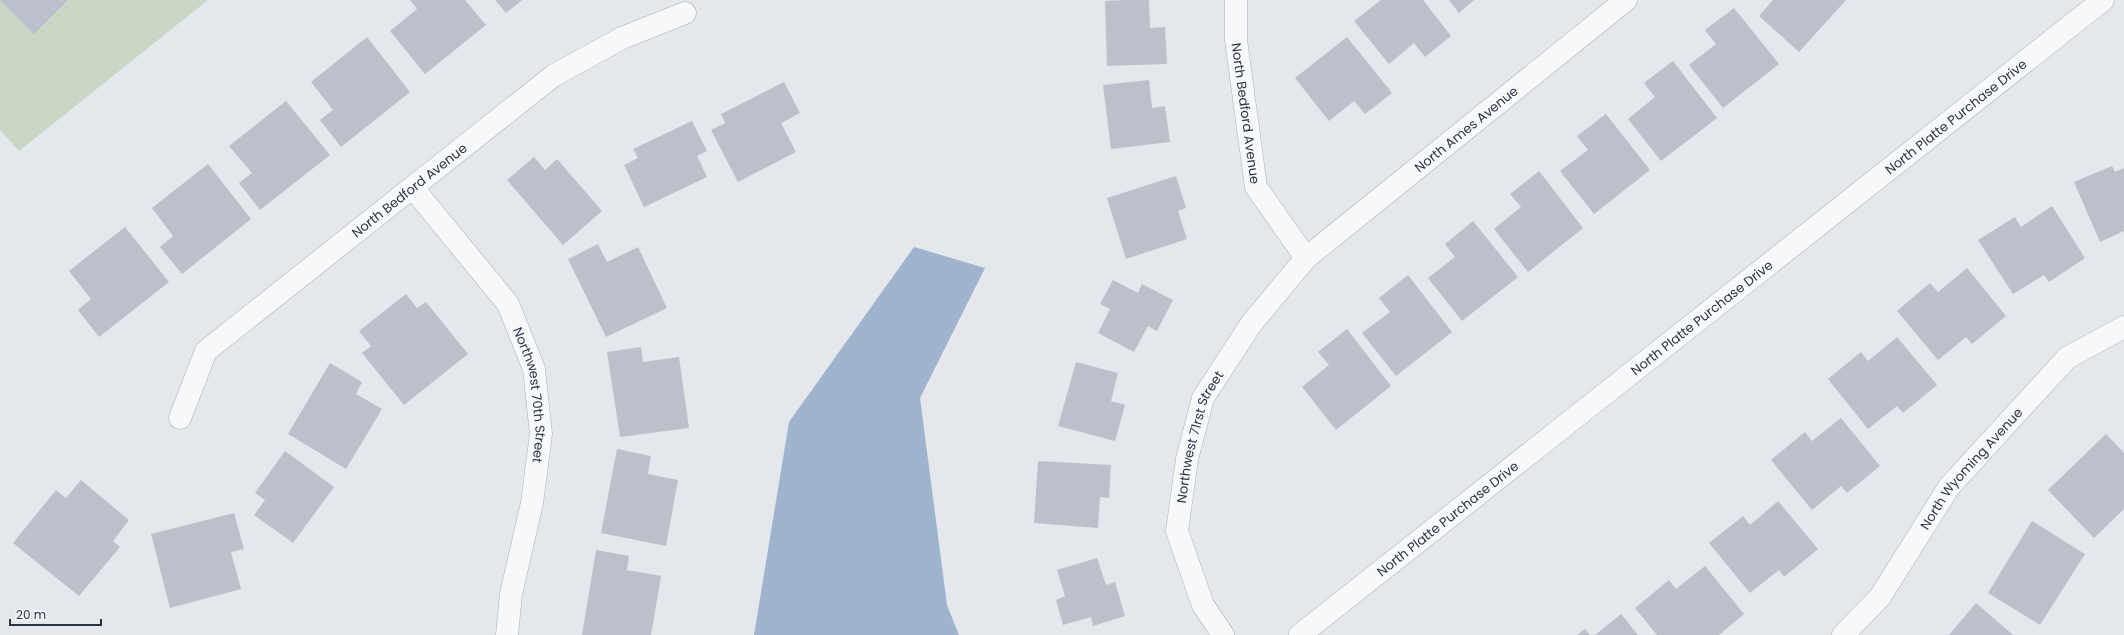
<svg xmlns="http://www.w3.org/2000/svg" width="2124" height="635" viewBox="0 0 2124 635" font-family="Poppins,sans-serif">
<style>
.green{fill:#c9d6c5}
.water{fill:#9fb4cc}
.building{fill:#bbc0ca}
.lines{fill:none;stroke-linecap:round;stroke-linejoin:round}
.street-casing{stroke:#a9aeb7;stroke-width:23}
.street{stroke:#f7f8fa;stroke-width:22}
.labels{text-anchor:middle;stroke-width:4;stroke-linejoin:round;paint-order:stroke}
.street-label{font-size:13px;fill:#2b3445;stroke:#f4f6f9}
</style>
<rect width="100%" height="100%" fill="#e4e7ec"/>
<path class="green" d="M0 0H208L19 151 0 130Z"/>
<path class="water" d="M914 247 985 268 920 398 947 605 959 635H754L789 422Z"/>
<g class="building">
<path d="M0 0H68L34 34Z"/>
<path d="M410 0H465L486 25 425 74 390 31 417 9Z"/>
<path d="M495 0H522L506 13Z"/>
<path d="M1126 0H1149L1150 28 1165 27 1167 64 1107 66 1105 1Z"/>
<path d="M1381 0H1423L1451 36 1425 57 1414 43 1389 64 1354 21Z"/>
<path d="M1449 0H1474L1459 13Z"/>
<path d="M1773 0H1846L1799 52 1759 16Z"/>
<path d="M1734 8 1779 64 1723 108 1689 65 1716 44 1705 30Z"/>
<path d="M367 37 410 92 341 147 320 120 333 110 311 82Z"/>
<path d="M1347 37 1392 93 1365 114 1354 101 1329 121 1295 78Z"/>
<path d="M1673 61 1717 118 1661 161 1628 119 1655 97 1644 83Z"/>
<path d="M1149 80 1152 108 1165 106 1170 142 1111 149 1103 85Z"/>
<path d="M784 82 800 113 781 123 796 152 738 182 711 130 725 123 721 114Z"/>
<path d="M286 101 330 155 260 210 239 183 252 173 229 146Z"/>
<path d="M1606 114 1650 170 1594 214 1560 171 1588 150 1577 136Z"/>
<path d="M692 121 707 151 697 156 707 177 644 207 624 165 638 158 633 149Z"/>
<path d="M534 157 545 170 557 159 602 211 563 245 507 180Z"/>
<path d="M208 164 251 219 182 274 160 247 173 236 152 208Z"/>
<path d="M2112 166 2115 172 2124 168V231L2100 242 2074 182Z"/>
<path d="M1539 171 1583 228 1528 272 1494 229 1521 207 1510 194Z"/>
<path d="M1176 176 1186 208 1178 211 1187 239 1126 259 1107 198Z"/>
<path d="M2052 206 2085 258 2049 282 2044 275 2013 294 1978 240 2015 217 2021 227Z"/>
<path d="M1473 221 1518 277 1462 321 1428 278 1455 257 1445 244Z"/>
<path d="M125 227 169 282 99 337 78 310 91 299 69 271Z"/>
<path d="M598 244 607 262 638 247 667 308 606 337 568 259Z"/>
<path d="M1967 268 2006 316 1972 344 1966 337 1938 360 1897 311 1930 283 1938 292Z"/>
<path d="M1408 275 1452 332 1396 376 1362 333 1390 312 1379 298Z"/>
<path d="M1113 280 1138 293 1142 284 1173 300 1157 331 1148 326 1134 352 1098 333 1110 309 1100 304Z"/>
<path d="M406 294 417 308 426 302 468 354 404 405 362 353 371 346 359 331Z"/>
<path d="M1347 329 1391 386 1336 430 1302 387 1329 365 1318 352Z"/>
<path d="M1897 337 1937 385 1903 413 1897 406 1868 429 1828 379 1861 352 1868 361Z"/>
<path d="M641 347 643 362 679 357 689 428 620 437 607 352Z"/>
<path d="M1076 362 1118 373 1111 401 1125 405 1115 441 1058 426Z"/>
<path d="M330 363 362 382 356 394 382 409 346 469 288 434Z"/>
<path d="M1841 418 1880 466 1847 493 1841 486 1812 510 1771 460 1805 432 1812 441Z"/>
<path d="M2106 434 2124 453V509L2094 538 2048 490Z"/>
<path d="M617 449 651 456 648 474 678 480 666 546 601 533Z"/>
<path d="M285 451 334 487 293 543 254 515 265 500 255 493Z"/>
<path d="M1038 461 1111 465 1109 498 1100 497 1098 528 1034 523Z"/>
<path d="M81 480 129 520 113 541 120 547 79 596 13 543 56 490 66 498Z"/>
<path d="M1778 501 1818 549 1784 577 1779 570 1750 593 1709 543 1743 516 1750 525Z"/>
<path d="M234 513 244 549 231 552 241 589 170 608 151 534Z"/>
<path d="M2032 521 2085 554 2040 625 1988 593Z"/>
<path d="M596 550 629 556 627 570 661 576 651 635H582Z"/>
<path d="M1097 558 1106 585 1115 582 1125 616 1093 626 1091 617 1063 625 1056 600 1065 596 1057 570Z"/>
<path d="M1705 566 1744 614 1719 635H1657L1635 608 1669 580 1676 589Z"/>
<path d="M1976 603 2013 635H1949Z"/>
<path d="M1621 614 1638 635H1595Z"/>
<path d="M1585 629 1590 635H1577Z"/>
</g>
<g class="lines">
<defs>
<g id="street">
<path id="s1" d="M1236 0V40L1256 187 1306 258"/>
<path id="s2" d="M413 188 508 304 534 369 541 434 532 503 511 594 507 635"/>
<path id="s3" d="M180 418 206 351 553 76 622 38 685 13"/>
<path id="s4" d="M1223 635 1203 605 1177 531 1187 459 1203 398 1251 324 1306 258 1626 0"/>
<path id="s5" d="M1300 635 2103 0"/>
<path id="s6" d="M1843 635 1880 597 1949 487 2067 358 2124 327"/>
</g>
</defs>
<use href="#street" class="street-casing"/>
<use href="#street" class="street"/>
</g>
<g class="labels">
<g class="street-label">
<text dy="5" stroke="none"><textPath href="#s1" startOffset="114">North Bedford Avenue</textPath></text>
<text dy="5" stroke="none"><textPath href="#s5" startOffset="836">North Platte Purchase Drive</textPath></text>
<text dy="5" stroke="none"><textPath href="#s4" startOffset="630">North Ames Avenue</textPath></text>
<text dy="5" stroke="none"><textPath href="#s3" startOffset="331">North Bedford Avenue</textPath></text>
<text dy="5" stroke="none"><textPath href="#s5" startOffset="512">North Platte Purchase Drive</textPath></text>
<text dy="5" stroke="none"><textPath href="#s2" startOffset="245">Northwest 70th Street</textPath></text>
<text dy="5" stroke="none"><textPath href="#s4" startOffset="212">Northwest 71rst Street</textPath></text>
<text dy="5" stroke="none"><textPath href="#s6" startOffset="211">North Wyoming Avenue</textPath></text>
<text dy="5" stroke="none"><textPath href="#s5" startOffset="188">North Platte Purchase Drive</textPath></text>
</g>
</g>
<path d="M10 619v6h91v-6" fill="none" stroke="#2b3445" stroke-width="2"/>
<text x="16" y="619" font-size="12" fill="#2b3445" stroke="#f4f6f9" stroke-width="3" paint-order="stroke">20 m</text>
</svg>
